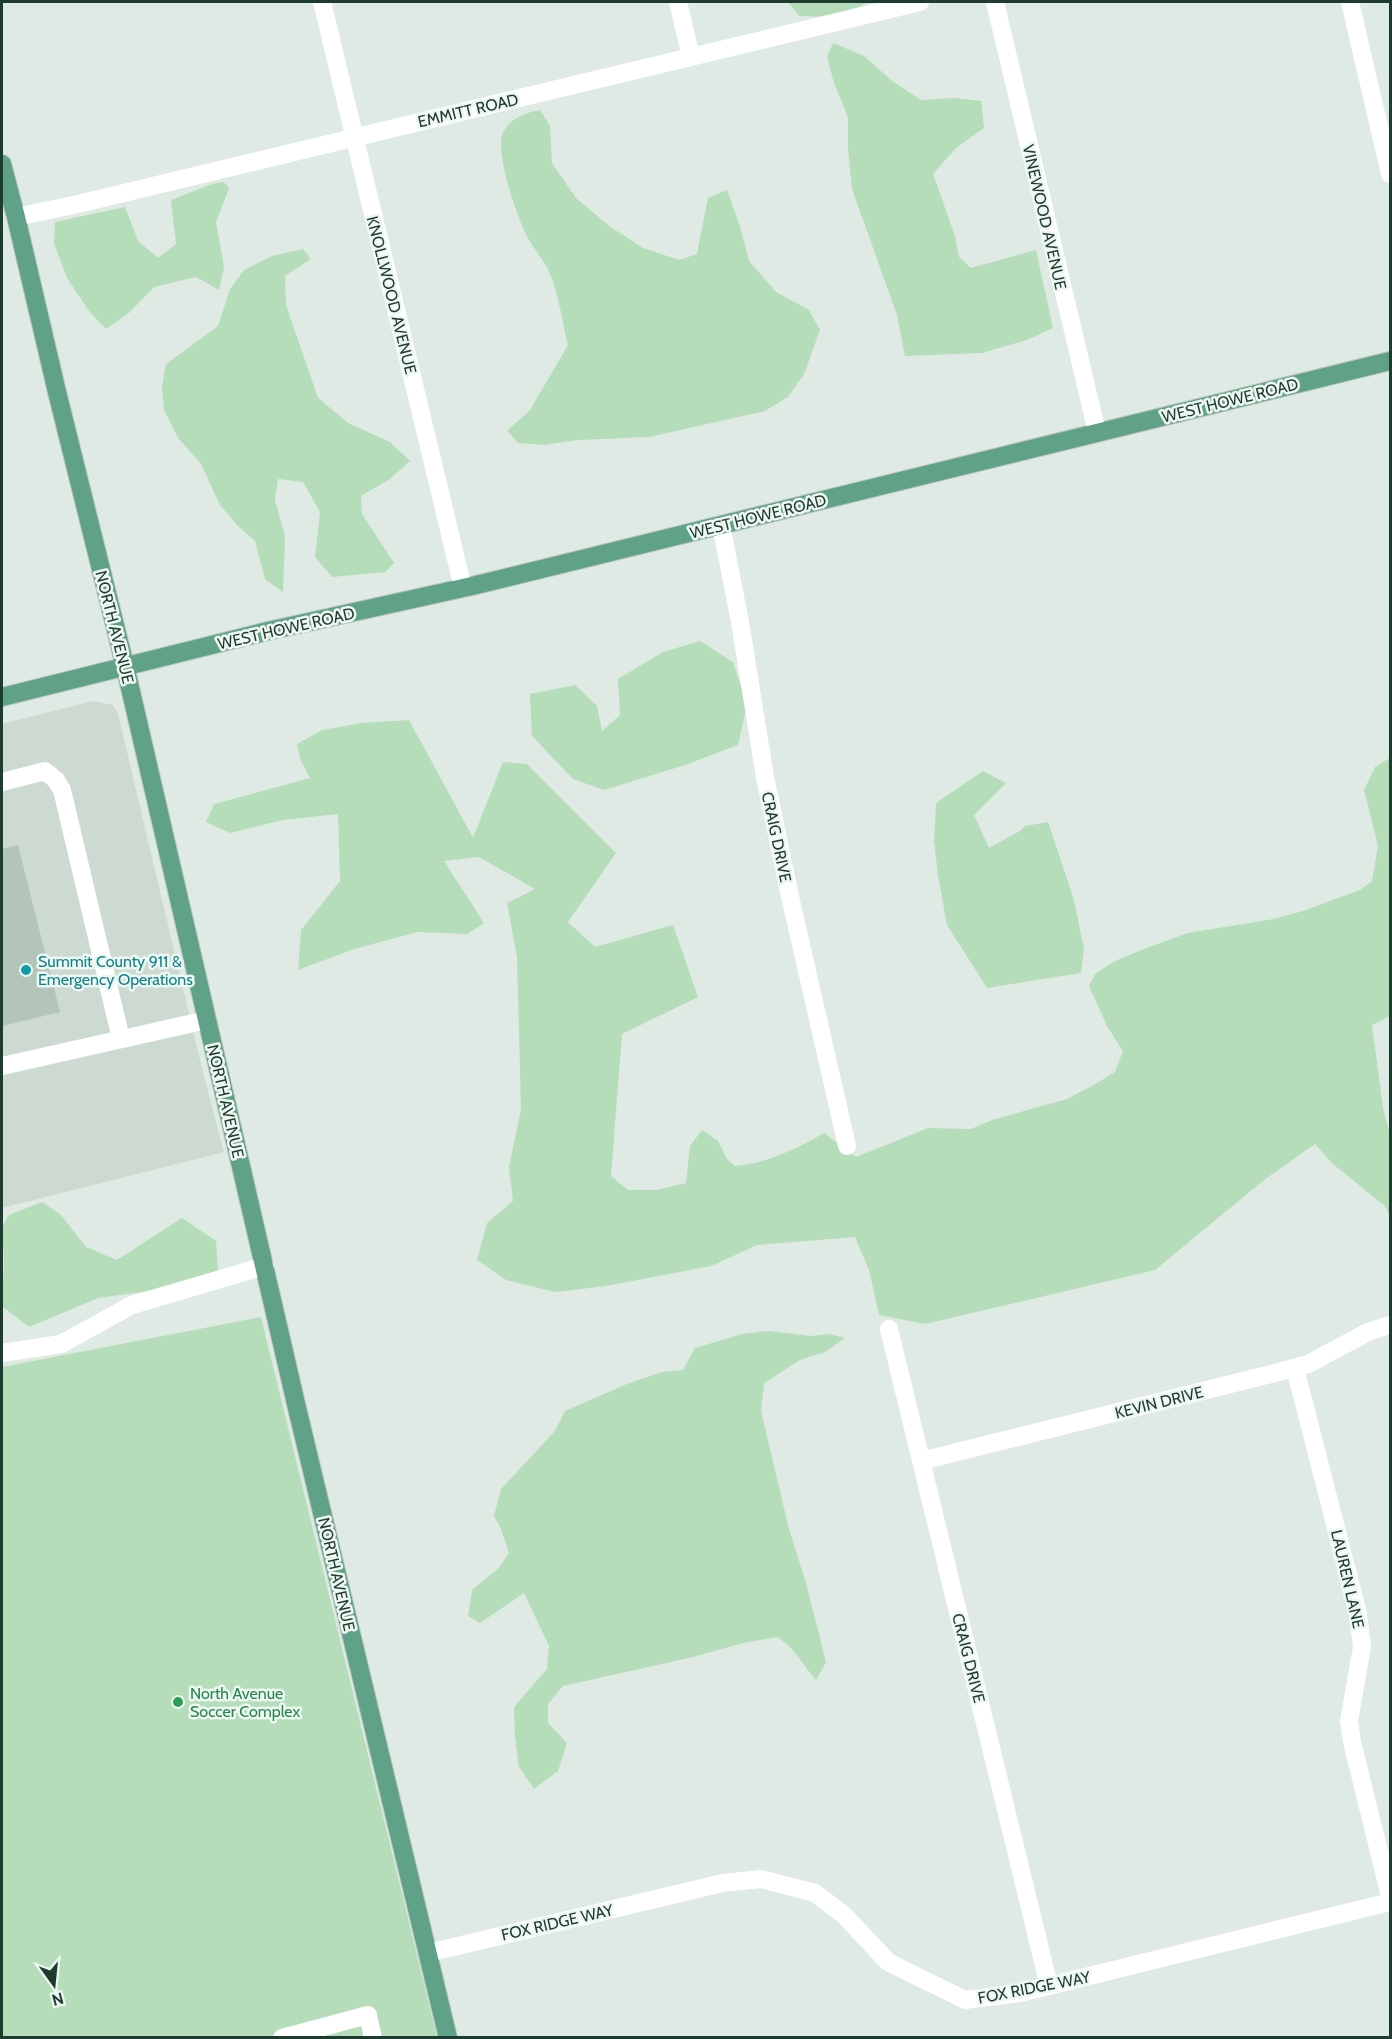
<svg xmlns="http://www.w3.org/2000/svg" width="1392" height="2039" viewBox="0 0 1392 2039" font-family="Cabin,sans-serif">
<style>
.built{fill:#ccdad1}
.green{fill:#b5ddba}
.building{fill:#b3c5bb}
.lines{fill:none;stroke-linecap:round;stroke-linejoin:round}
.major-casing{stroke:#bcc4c1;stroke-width:20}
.minor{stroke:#fff;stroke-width:18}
.major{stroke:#60a287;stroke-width:18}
.culture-dot{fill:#0f9aa8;stroke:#eef7f1;stroke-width:2}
.leisure-dot{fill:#2e9e5b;stroke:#eef7f1;stroke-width:2}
.labels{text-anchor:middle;stroke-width:5;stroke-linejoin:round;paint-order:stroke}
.street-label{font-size:16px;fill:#1e3b2f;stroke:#eef7f1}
.culture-label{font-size:16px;fill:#0d838f;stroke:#eef7f1;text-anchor:start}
.leisure-label{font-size:16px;fill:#27864d;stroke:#eef7f1;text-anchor:start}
</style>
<rect width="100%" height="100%" fill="#deeae3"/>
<path class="built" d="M93 701 113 705 118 714 203 1073 224 1152 2 1208V724Z"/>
<g class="green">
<path d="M788 2H869L837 17 799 16Z"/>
<path d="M833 43 864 56 892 81 921 100 954 98 981 101 984 128 956 148 933 174 955 236 959 257 971 268 1036 250 1053 328 1027 340 982 353 905 356 897 315 852 189 848 149V117L834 83 827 57Z"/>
<path d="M540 110 550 126 552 163 576 198 609 226 643 248 679 260 697 254 708 198 727 190 740 226 749 261 776 292 809 310 820 330 804 374 788 397 765 411 649 437 578 440 543 445 518 443 507 431 530 410 568 345C563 325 558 291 550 274 545 261 534 250 528 238 518 220 494 151 503 133 510 118 525 113 540 110Z"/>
<path d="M224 182 229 188 216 222 224 267 219 290 196 277 154 287 130 312 106 329 89 311 67 278 54 243 55 222 125 207 138 241 158 258 176 244 171 200 212 184Z"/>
<path d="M303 249 311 259 285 276 286 305 318 398 348 423 390 442 410 461 390 479 361 496 362 514 394 563 385 572 332 577 315 557 320 512 303 482 278 479 275 500 285 536 283 592 265 579 255 541 238 526 220 505 201 464 178 438 164 410 162 386 166 364 218 326 230 289 244 270 272 256Z"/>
<path d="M700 641 733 662 747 705 738 745 685 765 604 790 573 779 532 736 530 694 575 685 597 706 602 731 620 715 618 679 663 652Z"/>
<path d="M409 720 473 838 503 762 527 764 616 853 568 922 595 947 673 925 698 997 622 1034 611 1176 628 1190H657L686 1183 690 1146 702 1130 718 1141 727 1159 735 1166C766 1164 798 1148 824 1133L856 1157 928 1128 971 1129 992 1120 1067 1099 1092 1086 1115 1072 1123 1051 1107 1026 1089 986 1095 974 1113 962 1141 950 1188 933 1274 919 1303 911 1360 890 1372 881 1378 846 1364 790 1375 767 1390 758V1016L1372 1025 1383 1108 1390 1135V1217L1385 1206 1333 1164 1315 1144 1264 1180 1155 1270 925 1324 879 1315 869 1270 855 1237 757 1245 711 1266 606 1286 555 1292 506 1280 477 1260 487 1223 513 1201 509 1167 521 1109 517 957 507 903 535 889 479 857 444 861 484 923 467 934 418 932 354 949 298 970 301 930 340 881 338 814 283 820 230 833 206 822 214 804 310 778 300 759 297 744 322 730 362 723Z"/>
<path d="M983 771 1006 783 974 815 989 848 1020 831 1025 826 1048 822 1074 900 1084 949 1081 973 987 988 947 925 938 875 934 840 936 803Z"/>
<path d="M42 1202 60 1214 86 1247 117 1260 182 1218 216 1241 218 1272 156 1290 98 1298 29 1327 2 1306 4 1259 2 1227 9 1215Z"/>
<path d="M261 1317 437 2037 2 2038V1367Z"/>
<path d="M769 1331 811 1336 829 1334 845 1338 825 1352 800 1360 764 1383 761 1411 789 1529 806 1583 826 1662 816 1680C802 1664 796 1649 777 1637L743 1643 693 1657 563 1686 548 1704V1723L567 1743 558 1771 534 1789 519 1767 515 1736 514 1707 547 1669 549 1646 524 1593 480 1623 468 1616 472 1590 499 1568 509 1553 501 1529 494 1516 501 1489 555 1431 565 1411 627 1384 662 1372 683 1370 695 1348 742 1334Z"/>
</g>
<path class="building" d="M18 845 60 1012 2 1026V849Z"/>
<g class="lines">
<defs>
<g id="major">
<path d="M2 164 16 217 57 392 125 666 297 1408 448 2038"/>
<path d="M2 697 268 631 472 586 1390 361"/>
</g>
</defs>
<use href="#major" class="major-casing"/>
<g class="minor">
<path d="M322 2 463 588"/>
<path d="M678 2 691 57"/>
<path d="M995 2 1097 432"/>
<path d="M1350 2 1390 174"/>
<path d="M16 217 78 204 920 2"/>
<path d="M721 525 740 622 765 777 789 892 847 1146"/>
<path d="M2 782 45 771 56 780 62 790 121 1039"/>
<path d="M2 1066 207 1020"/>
<path d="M889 1329 1049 1986"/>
<path d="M2 1353 61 1344 132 1305 265 1266"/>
<path d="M1295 1368 1358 1614 1362 1647 1349 1721 1352 1742 1390 1896"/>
<path d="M921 1461 1275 1373 1308 1364 1368 1332 1390 1325"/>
<path d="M428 1953 723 1883 761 1879 815 1893 844 1915 888 1962 965 2000 1020 1993 1390 1902"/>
<path d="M282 2038 368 2015 373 2038"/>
</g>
<use href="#major" class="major"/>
</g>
<circle class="culture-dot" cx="26" cy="970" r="6"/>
<circle class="leisure-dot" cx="178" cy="1702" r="6"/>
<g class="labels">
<g class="street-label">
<text transform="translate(468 110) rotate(-13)" y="6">EMMITT ROAD</text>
<text transform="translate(1045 217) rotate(77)" y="6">VINEWOOD AVENUE</text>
<text transform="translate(392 295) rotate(76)" y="6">KNOLLWOOD AVENUE</text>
<text transform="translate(1230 400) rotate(-14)" y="6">WEST HOWE ROAD</text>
<text transform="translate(758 516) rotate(-14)" y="6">WEST HOWE ROAD</text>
<text transform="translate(115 627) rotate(76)" y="6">NORTH AVENUE</text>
<text transform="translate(286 628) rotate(-13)" y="6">WEST HOWE ROAD</text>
<text transform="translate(777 837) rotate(78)" y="6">CRAIG DRIVE</text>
<text transform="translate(226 1101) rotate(77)" y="6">NORTH AVENUE</text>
<text transform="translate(1159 1402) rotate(-14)" y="6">KEVIN DRIVE</text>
<text transform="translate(337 1574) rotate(77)" y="6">NORTH AVENUE</text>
<text transform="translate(1348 1579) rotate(77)" y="6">LAUREN LANE</text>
<text transform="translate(969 1658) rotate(76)" y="6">CRAIG DRIVE</text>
<text transform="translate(557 1922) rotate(-13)" y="6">FOX RIDGE WAY</text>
<text transform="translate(1034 1987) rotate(-11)" y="6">FOX RIDGE WAY</text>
</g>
<g class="culture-label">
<text x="38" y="967">Summit County 911 &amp;<tspan x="38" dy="18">Emergency Operations</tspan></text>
</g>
<g class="leisure-label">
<text x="190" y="1699">North Avenue<tspan x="190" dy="18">Soccer Complex</tspan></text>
</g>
</g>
<rect width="1392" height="2039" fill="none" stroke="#1e3b2f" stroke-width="6"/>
<g transform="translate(54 1985) rotate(165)" stroke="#eef7f1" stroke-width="4.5" paint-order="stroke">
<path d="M0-4.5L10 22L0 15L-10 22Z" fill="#1e3b2f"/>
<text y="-9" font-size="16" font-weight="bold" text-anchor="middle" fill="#1e3b2f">N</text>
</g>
</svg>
